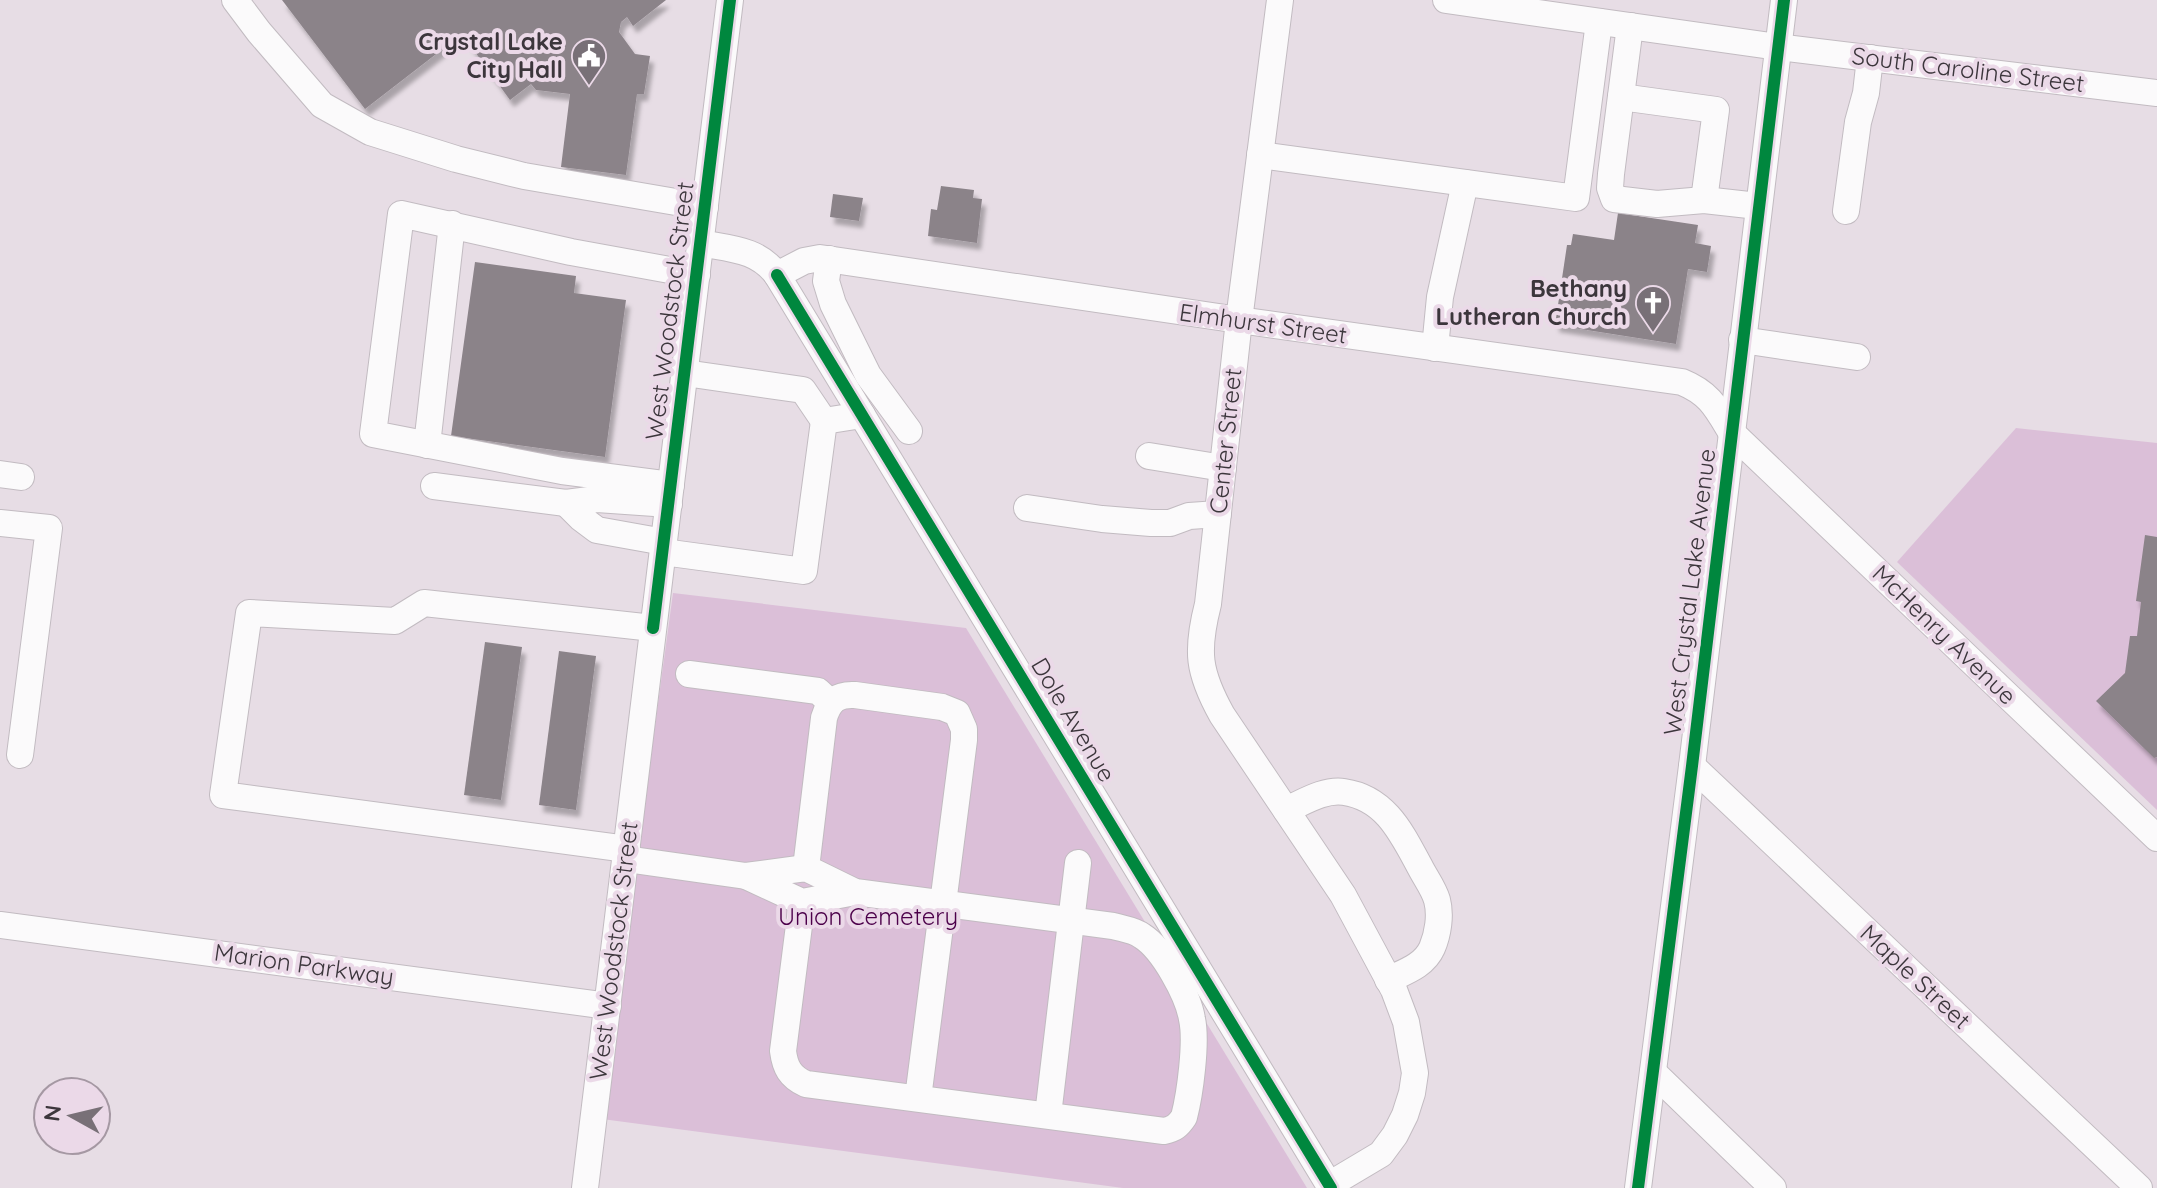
<svg xmlns="http://www.w3.org/2000/svg" width="2157" height="1188" viewBox="0 0 2157 1188" font-family="Quicksand,sans-serif">
<style>
.green{fill:#dbbfd8}
.building{fill:#8b8389;filter:url(#shadow)}
.lines{fill:none;stroke-linecap:round;stroke-linejoin:round}
.minor-casing{stroke:#c2bbc1;stroke-width:28}
.minor{stroke:#fbfafb;stroke-width:26}
.cycleway-casing{stroke:#ebd9e8;stroke-width:17}
.cycleway{stroke:#00873e;stroke-width:12}
.labels{text-anchor:middle;stroke-width:8;stroke-linejoin:round;paint-order:stroke}
.poi-label{font-size:24px;font-weight:bold;fill:#3c363c;stroke:#ebd9e8;text-anchor:end}
.street-label{font-size:24px;fill:#3c363c;stroke:#ebd9e8}
.park-label{font-size:24px;fill:#4c004a;stroke:#ebd9e8}
</style>
<defs>
<filter id="shadow"><feDropShadow dx="4" dy="7" stdDeviation="2" flood-color="#0004"/></filter>
</defs>
<rect width="100%" height="100%" fill="#e7dde5"/>
<g class="green">
<path d="M2016 428 2157 443V810L1897 562Z"/>
<path d="M673 593 966 628 1307 1188H1123L602 1119Z"/>
</g>
<g class="building">
<path d="M282 0H666L633 26 627 17 621 22 619 32 635 54 650 56 644 94H637L626 175 561 167 570 94 536 90 531 84 510 100 462 34 365 109Z"/>
<path d="M941 186 974 190 973 198 982 199 977 243 928 236 931 209 937 210Z"/>
<path d="M833 194 863 198 859 221 830 217Z"/>
<path d="M1618 213 1698 225 1695 243 1711 246 1707 272 1688 269 1676 344 1555 325 1567 245H1571L1573 234 1614 240Z"/>
<path d="M475 262 576 276 574 293 626 300 605 457 451 436Z"/>
<path d="M2145 535 2157 537V757L2154 758 2096 701 2125 673 2130 636H2137L2141 602 2136 601Z"/>
<path d="M485 642 522 647 501 800 464 795Z"/>
<path d="M559 651 596 656 576 810 539 805Z"/>
</g>
<g class="lines">
<defs>
<g id="minor">
<path d="M235 0 259 32 322 105 370 132 456 159 524 176 705 207"/>
<path d="M1280 0 1239 320 1208 604C1196 651 1198 672 1222 715L1343 895 1394 990 1406 1022 1415 1073 1412 1093 1405 1115 1395 1135 1381 1154 1329 1185"/>
<path d="M1446 0 1778 47 2157 93"/>
<path d="M1630 26 1611 174 1610 188 1614 199 1657 204 1704 200 1758 206"/>
<path d="M1621 97 1716 110 1704 200"/>
<path d="M1260 155 1576 198 1599 22"/>
<path d="M1846 211 1858 122 1866 93 1870 58"/>
<path d="M700 243C731 249 758 249 777 275L1331 1188"/>
<path d="M829 259 826 281 833 304 868 375 909 431"/>
<path d="M777 275 804 261 820 258 1239 320 1682 382C1709 393 1716 407 1731 432L2157 838"/>
<path d="M1742 340 1857 357"/>
<path d="M1435 348 1440 297 1465 183"/>
<path d="M685 373 803 390 824 421"/>
<path d="M427 445 452 224"/>
<path d="M1149 456 1223 468"/>
<path d="M0 474 21 477"/>
<path d="M671 485 562 471 373 434 401 214 571 252 697 275"/>
<path d="M434 486 566 503"/>
<path d="M1027 508 1102 519 1151 523H1170L1189 516 1218 514"/>
<path d="M0 523 49 528 20 755"/>
<path d="M664 542 597 530 581 518 566 503 597 499 669 504"/>
<path d="M663 552 804 571 824 421 862 415"/>
<path d="M689 674 818 691 831 703"/>
<path d="M1692 766 2139 1188"/>
<path d="M1286 810C1304 802 1324 789 1344 792 1386 798 1402 834 1420 867 1425 877 1434 889 1437 900 1441 915 1438 934 1432 948 1424 966 1404 972 1388 980"/>
<path d="M627 849 223 795 249 613 395 621 424 603 653 628"/>
<path d="M626 859 746 876 806 868 855 892 1113 926C1123 929 1134 930 1142 936 1163 949 1188 995 1192 1019 1197 1042 1190 1094 1184 1117 1178 1126 1174 1129 1164 1131L806 1084C790 1077 785 1067 783 1051L802 902"/>
<path d="M806 868 824 718C829 701 837 694 855 695L942 707 957 713 964 729V740L918 1098"/>
<path d="M746 876 802 902 855 892"/>
<path d="M0 925 608 1006"/>
<path d="M1653 1072 1773 1188"/>
<path d="M1048 1115 1078 863"/>
<path d="M585 1188 730 0"/>
<path d="M1638 1188 1692 766 1784 0"/>
</g>
</defs>
<use href="#minor" class="minor-casing"/>
<use href="#minor" class="minor"/>
<defs>
<g id="cycleway">
<path d="M777 275 1331 1188"/>
<path d="M653 628 730 0"/>
<path d="M1638 1188 1692 766 1784 0"/>
</g>
</defs>
<use href="#cycleway" class="cycleway-casing"/>
<use href="#cycleway" class="cycleway"/>
</g>
<defs>
<symbol id="civic-pin" viewBox="-11 -11 22 30"><path d="M0 17L-7.5 6A9.5 9.5 0 1 1 7.5 6Z" fill="#787077" stroke="#ebd9e8"/><path d="M-.6-6.5H3V-4.5H.6V-3L4-1V1h2V6H-6V1h2V-1L-.6-3ZM-1.2 2.5V6h2.4V2.5Z" fill="#fff"/></symbol>
<symbol id="church-pin" viewBox="-11 -11 22 30"><path d="M0 17L-7.5 6A9.5 9.5 0 1 1 7.5 6Z" fill="#787077" stroke="#ebd9e8"/><path d="M-1.2-6h2.4v3.5h3.3v2.4h-3.3V6h-2.4V-.1h-3.3v-2.4h3.3Z" fill="#fff"/></symbol>
</defs>
<g fill-rule="evenodd">
<use href="#civic-pin" x="569" y="36" width="40" height="54"/>
<use href="#church-pin" x="1633" y="283" width="40" height="54"/>
</g>
<g class="labels">
<g class="poi-label">
<text x="563" y="50">Crystal Lake<tspan x="563" dy="28">City Hall</tspan></text>
<text x="1627" y="297">Bethany<tspan x="1627" dy="28">Lutheran Church</tspan></text>
</g>
<g class="street-label">
<text transform="translate(1968 70) rotate(7)" y="8">South Caroline Street</text>
<text transform="translate(670 311) rotate(-83)" y="8">West Woodstock Street</text>
<text transform="translate(1263 324) rotate(8)" y="8">Elmhurst Street</text>
<text transform="translate(1226 441) rotate(-84)" y="8">Center Street</text>
<text transform="translate(1690 592) rotate(-83)" y="8">West Crystal Lake Avenue</text>
<text transform="translate(1944 635) rotate(44)" y="8">McHenry Avenue</text>
<text transform="translate(1073 720) rotate(59)" y="8">Dole Avenue</text>
<text transform="translate(614 951) rotate(-83)" y="8">West Woodstock Street</text>
<text transform="translate(304 965) rotate(8)" y="8">Marion Parkway</text>
<text transform="translate(1915 977) rotate(43)" y="8">Maple Street</text>
</g>
<g class="park-label">
<text x="868" y="925">Union Cemetery</text>
</g>
</g>
<g transform="translate(72 1116) rotate(278)"><circle r="38" fill="#ebd9e8" stroke="#a598a3" stroke-width="2"/>
<path d="M0-6L14 30L0 20L-14 30Z" fill="#787077"/>
<text y="-12" font-size="22" font-weight="bold" text-anchor="middle" fill="#3c363c">N</text>
</g>
</svg>
